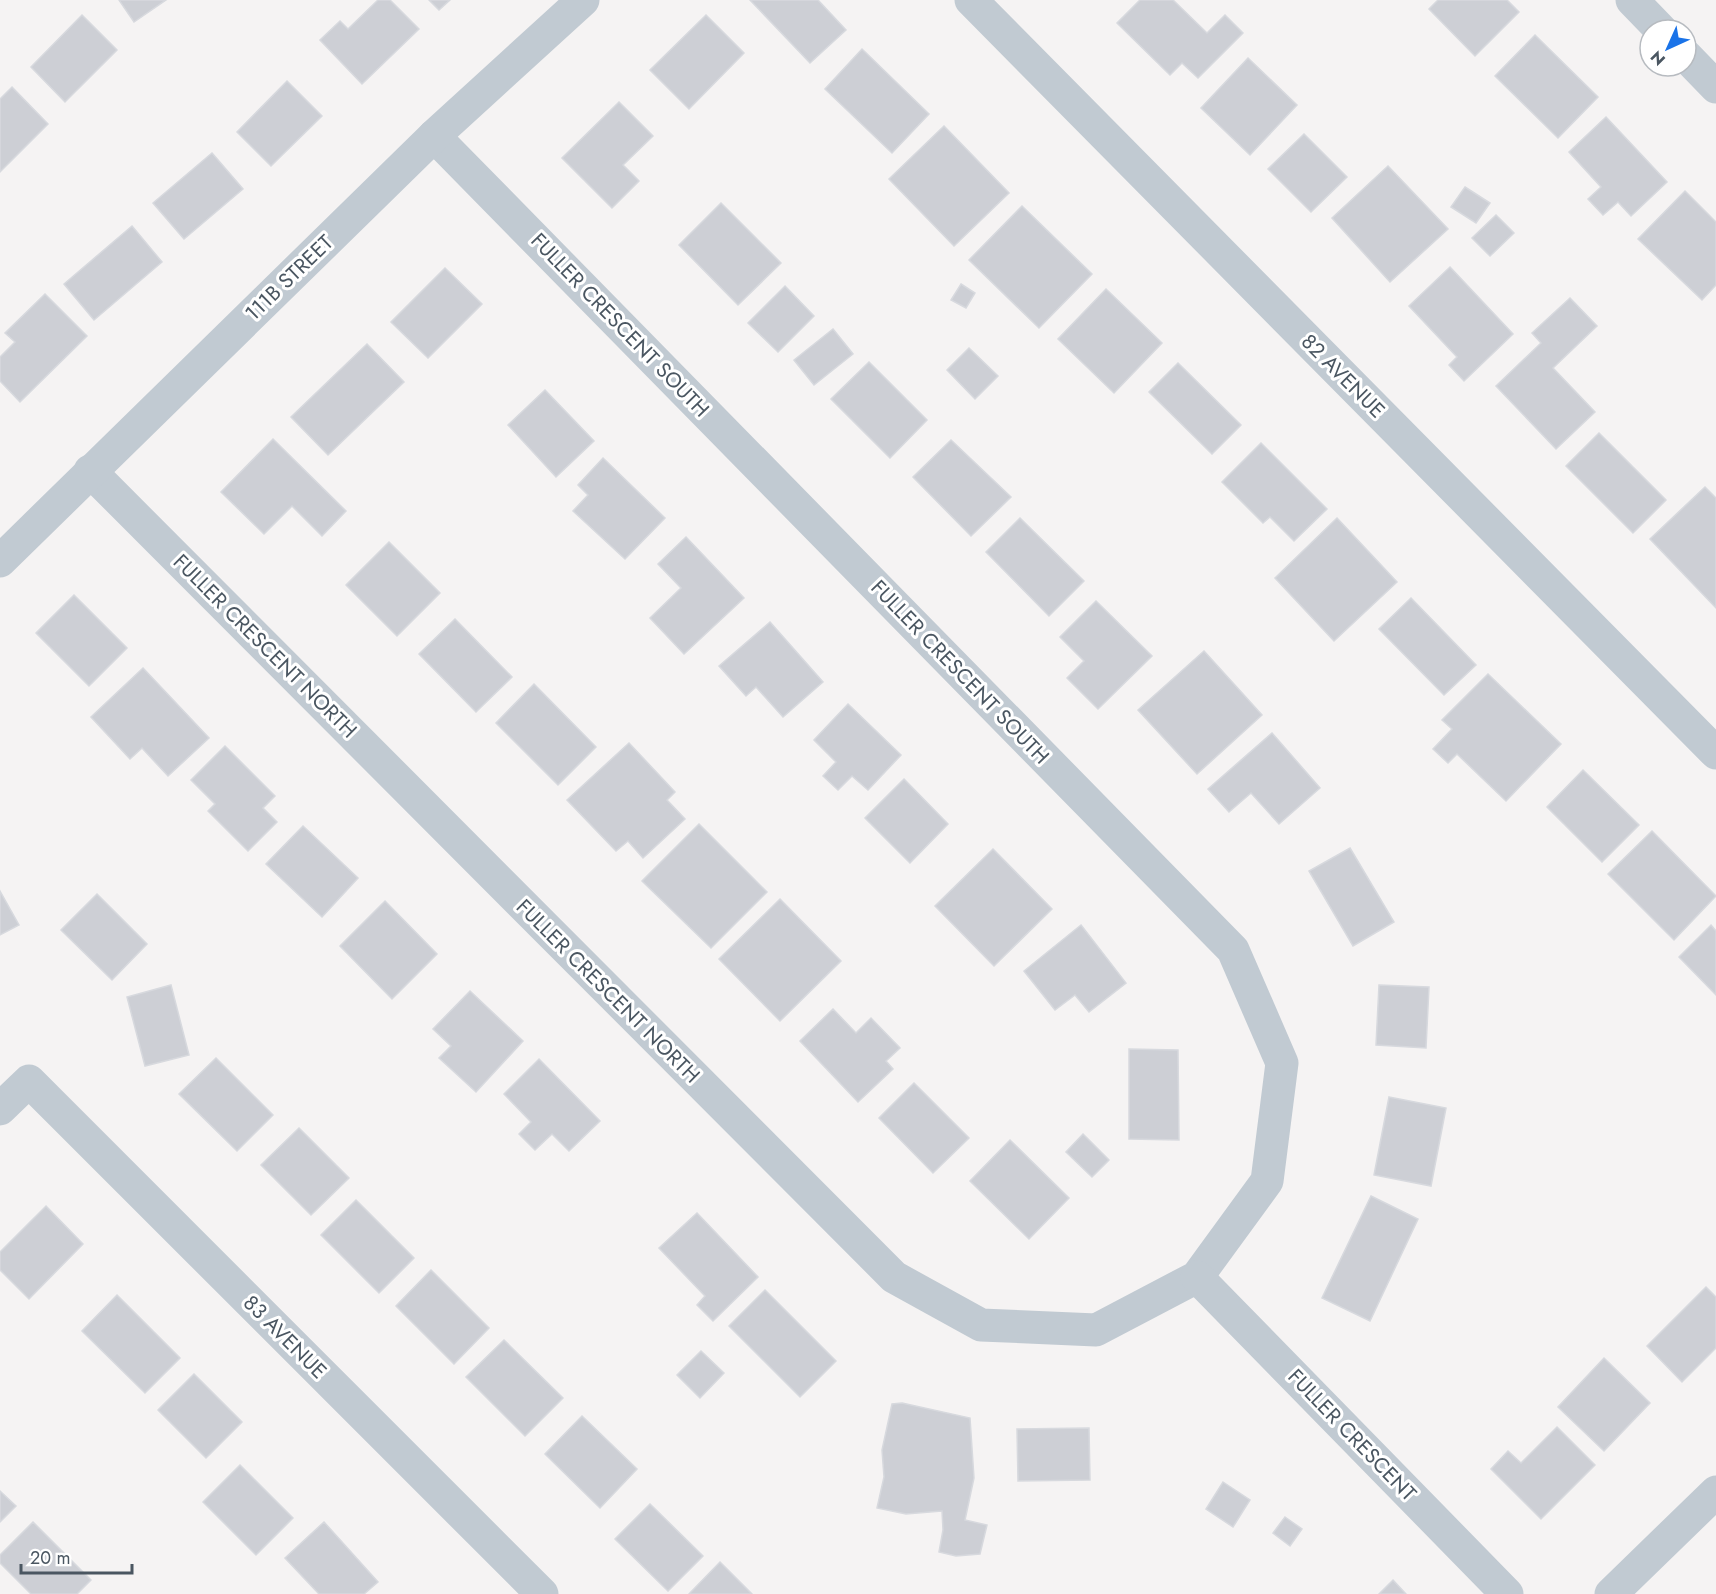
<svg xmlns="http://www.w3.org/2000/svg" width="1716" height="1594" viewBox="0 0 1716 1594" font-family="Jost,sans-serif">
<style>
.building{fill:#cdcfd5;stroke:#d7d9de;stroke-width:1.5}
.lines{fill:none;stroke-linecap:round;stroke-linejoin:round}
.street{stroke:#c1cad2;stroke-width:33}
.labels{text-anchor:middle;stroke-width:6;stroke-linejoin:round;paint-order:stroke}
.street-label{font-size:21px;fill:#4a5661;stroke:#fff}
</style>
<rect width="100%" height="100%" fill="#f5f3f3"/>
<g class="building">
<path d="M119 0H166L134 22Z"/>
<path d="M378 0H390L419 29 362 84 320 40 340 21 348 29Z"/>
<path d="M429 0H450L439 10Z"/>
<path d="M750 0H818L846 30 810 63Z"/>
<path d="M1140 0H1173L1207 33 1225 15 1243 33 1198 78 1182 63 1170 75 1117 23Z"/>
<path d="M1438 0H1507L1519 12 1475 56 1429 9Z"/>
<path d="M82 15 117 50 65 102 31 67Z"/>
<path d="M706 15 744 53 689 109 650 70Z"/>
<path d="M1535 35 1598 97 1558 138 1495 76Z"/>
<path d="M862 49 929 114 892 153 825 89Z"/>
<path d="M1248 58 1297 105 1250 155 1201 108Z"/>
<path d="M287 81 322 116 271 166 237 132Z"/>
<path d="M12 87 48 124 0 172V99Z"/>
<path d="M619 102 653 136 623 165 639 181 612 208 562 158Z"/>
<path d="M1606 117 1667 182 1631 216 1618 202 1603 215 1588 199 1601 187 1569 152Z"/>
<path d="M944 126 1009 193 954 246 889 179Z"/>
<path d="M1304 134 1347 177 1311 212 1268 169Z"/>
<path d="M212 153 243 189 184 239 153 203Z"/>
<path d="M1388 166 1448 229 1390 282 1332 218Z"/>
<path d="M1465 187 1490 203 1476 223 1451 207Z"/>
<path d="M1685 191 1716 222V285L1702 300 1638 239Z"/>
<path d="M721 203 781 263 738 305 679 245Z"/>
<path d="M1022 206 1092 274 1039 328 969 260Z"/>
<path d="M1496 215 1514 233 1490 256 1472 238Z"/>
<path d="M132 226 162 262 94 320 64 284Z"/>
<path d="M1450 267 1513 334 1464 381 1449 365 1457 357 1409 306Z"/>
<path d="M445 268 482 304 428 358 391 322Z"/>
<path d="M961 284 975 293 966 308 951 300Z"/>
<path d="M785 286 814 316 778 352 748 323Z"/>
<path d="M1106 289 1162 343 1114 393 1058 339Z"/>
<path d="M45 294 87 336 20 402 0 381V357L15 342 5 333Z"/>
<path d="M1570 298 1597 326 1553 368 1595 412 1556 449 1496 386 1541 343 1532 333Z"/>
<path d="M833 329 853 354 814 385 794 360Z"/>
<path d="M367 344 404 382 328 455 291 417Z"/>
<path d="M969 348 998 376 975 399 947 370Z"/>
<path d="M869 362 927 420 890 458 831 399Z"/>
<path d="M1178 363 1241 425 1212 454 1149 392Z"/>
<path d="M545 390 594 441 556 477 508 425Z"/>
<path d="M1599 433 1666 500 1633 533 1566 466Z"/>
<path d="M273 439 346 511 322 536 292 506 264 534 221 492Z"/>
<path d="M951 440 1011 497 971 536 913 477Z"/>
<path d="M1261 443 1327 509 1294 541 1270 517 1263 523 1222 482Z"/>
<path d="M603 458 665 518 625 559 573 511 588 495 578 485Z"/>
<path d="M1705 487 1716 498V608L1650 539Z"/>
<path d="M1020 518 1084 581 1049 616 986 552Z"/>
<path d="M1337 518 1397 582 1334 641 1275 578Z"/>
<path d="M686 537 744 598 684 654 650 618 681 588 658 564Z"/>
<path d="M389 542 440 593 397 636 346 585Z"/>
<path d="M74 595 127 648 89 686 36 633Z"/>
<path d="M1411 598 1476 665 1444 695 1379 629Z"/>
<path d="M1096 601 1152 656 1098 709 1067 678 1084 661 1060 637Z"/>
<path d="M455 619 512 677 476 712 419 654Z"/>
<path d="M770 622 823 682 783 717 756 687 746 696 719 666Z"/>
<path d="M1204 651 1262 715 1197 774 1138 710Z"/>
<path d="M143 668 209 738 168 776 142 748 130 759 91 717Z"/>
<path d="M1488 674 1561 744 1506 801 1457 754 1448 763 1433 749 1452 729 1442 720Z"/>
<path d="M534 684 596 747 558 785 496 723Z"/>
<path d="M848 704 901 755 868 790 852 776 838 790 823 776 836 762 814 740Z"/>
<path d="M1272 733 1320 788 1279 824 1251 793 1229 812 1208 789Z"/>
<path d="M629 743 675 792 667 800 685 819 643 858 628 841 616 851 567 800Z"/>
<path d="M225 746 275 796 263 808 277 822 248 851 208 811 215 804 191 780Z"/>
<path d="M1583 770 1639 825 1602 862 1547 807Z"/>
<path d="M904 779 948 824 910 863 865 818Z"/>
<path d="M699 824 767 892 711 948 642 881Z"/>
<path d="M303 826 358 878 322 917 266 864Z"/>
<path d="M1652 831 1716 896 1674 940 1608 874Z"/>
<path d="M1350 848 1394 922 1353 946 1309 871Z"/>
<path d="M993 849 1052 909 994 966 935 906Z"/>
<path d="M0 891 19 925 0 935Z"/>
<path d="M97 894 147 944 112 980 61 930Z"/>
<path d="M780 899 841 961 780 1021 719 959Z"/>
<path d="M385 901 437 954 392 999 340 946Z"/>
<path d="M1081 925 1126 983 1089 1012 1075 995 1055 1010 1024 971Z"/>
<path d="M1711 925 1716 931V995L1679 957Z"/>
<path d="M171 985 189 1055 145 1066 127 997Z"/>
<path d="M1379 985 1429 987 1426 1048 1376 1045Z"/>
<path d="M470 991 523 1041 476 1092 439 1058 451 1046 433 1029Z"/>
<path d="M833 1009 856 1033 871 1018 900 1048 886 1061 893 1069 858 1102 800 1041Z"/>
<path d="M1129 1049 1178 1050 1179 1140 1129 1139Z"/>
<path d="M216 1058 273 1115 237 1151 179 1094Z"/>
<path d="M539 1059 600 1121 569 1151 552 1134 535 1150 519 1134 531 1122 504 1094Z"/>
<path d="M914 1083 969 1138 933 1173 879 1118Z"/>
<path d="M1389 1097 1446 1108 1431 1186 1374 1175Z"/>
<path d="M299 1128 349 1178 311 1215 261 1165Z"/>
<path d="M1083 1134 1109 1160 1092 1177 1066 1152Z"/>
<path d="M1010 1140 1069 1198 1029 1239 970 1181Z"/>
<path d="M1371 1196 1418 1219 1370 1321 1322 1298Z"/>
<path d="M356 1200 414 1258 379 1293 321 1235Z"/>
<path d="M46 1206 83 1244 29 1299 0 1270V1252Z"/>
<path d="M697 1213 758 1277 713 1321 697 1305 705 1296 659 1248Z"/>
<path d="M431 1270 489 1328 454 1364 396 1306Z"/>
<path d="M1706 1287 1716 1297V1348L1682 1382 1647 1346Z"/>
<path d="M765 1290 836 1361 800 1397 729 1326Z"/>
<path d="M117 1295 180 1358 145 1393 82 1331Z"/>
<path d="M504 1340 563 1398 525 1436 466 1377Z"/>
<path d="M701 1351 724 1373 700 1398 677 1375Z"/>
<path d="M1604 1358 1650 1403 1604 1451 1558 1407Z"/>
<path d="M194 1374 242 1422 206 1458 158 1410Z"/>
<path d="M902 1403 970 1418 974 1478 965 1520 987 1525 980 1554 956 1556 939 1552 943 1530 942 1511 906 1514 877 1508 884 1477 882 1450 892 1404Z"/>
<path d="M582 1416 637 1469 600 1508 545 1454Z"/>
<path d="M1557 1427 1595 1465 1541 1519 1491 1469 1508 1451 1521 1463Z"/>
<path d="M1089 1428 1090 1480 1018 1481 1017 1429Z"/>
<path d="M240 1465 293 1518 256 1555 203 1502Z"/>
<path d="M1223 1482 1250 1500 1233 1527 1206 1509Z"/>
<path d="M0 1491 16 1506 0 1522Z"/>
<path d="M650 1504 703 1556 668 1591 615 1539Z"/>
<path d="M1285 1517 1302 1529 1290 1546 1273 1533Z"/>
<path d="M33 1522 91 1580 77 1594H31L0 1563V1555Z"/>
<path d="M324 1522 378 1582 364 1594H319L285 1558Z"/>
<path d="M720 1562 752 1594H689Z"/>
<path d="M1393 1580 1406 1594H1379Z"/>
</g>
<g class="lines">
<g class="street">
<path d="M971 0 1716 753"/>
<path d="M1632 0 1661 30"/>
<path d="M1686 56 1716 87"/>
<path d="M90 471 894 1277 981 1325 1096 1330 1197 1277 1267 1181 1282 1063 1233 950 434 136"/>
<path d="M0 561 434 136 583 0"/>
<path d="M0 1109 29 1081 542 1594"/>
<path d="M1197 1277 1507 1594"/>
<path d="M1611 1594 1716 1492"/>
</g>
</g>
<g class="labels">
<g class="street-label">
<text transform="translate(289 278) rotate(-44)" y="7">111B STREET</text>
<text transform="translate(620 325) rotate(46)" y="7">FULLER CRESCENT SOUTH</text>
<text transform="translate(1343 376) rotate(45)" y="7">82 AVENUE</text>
<text transform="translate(265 646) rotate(45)" y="7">FULLER CRESCENT NORTH</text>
<text transform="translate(960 672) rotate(46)" y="7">FULLER CRESCENT SOUTH</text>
<text transform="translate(608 991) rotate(45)" y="7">FULLER CRESCENT NORTH</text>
<text transform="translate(285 1337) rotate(45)" y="7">83 AVENUE</text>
<text transform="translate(1352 1435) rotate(46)" y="7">FULLER CRESCENT</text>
</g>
</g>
<g transform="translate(1668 48) rotate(225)"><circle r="28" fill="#ffffff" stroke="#b7bbc0" stroke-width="1.5"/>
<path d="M0-4.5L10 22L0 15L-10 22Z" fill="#1a73e8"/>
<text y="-9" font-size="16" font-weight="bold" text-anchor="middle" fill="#4a5661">N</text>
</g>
<path d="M21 1564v9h111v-9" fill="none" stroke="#4a5661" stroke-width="3"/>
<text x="30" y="1564" font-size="18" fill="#4a5661" stroke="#ffffff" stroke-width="4.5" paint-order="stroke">20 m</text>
</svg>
